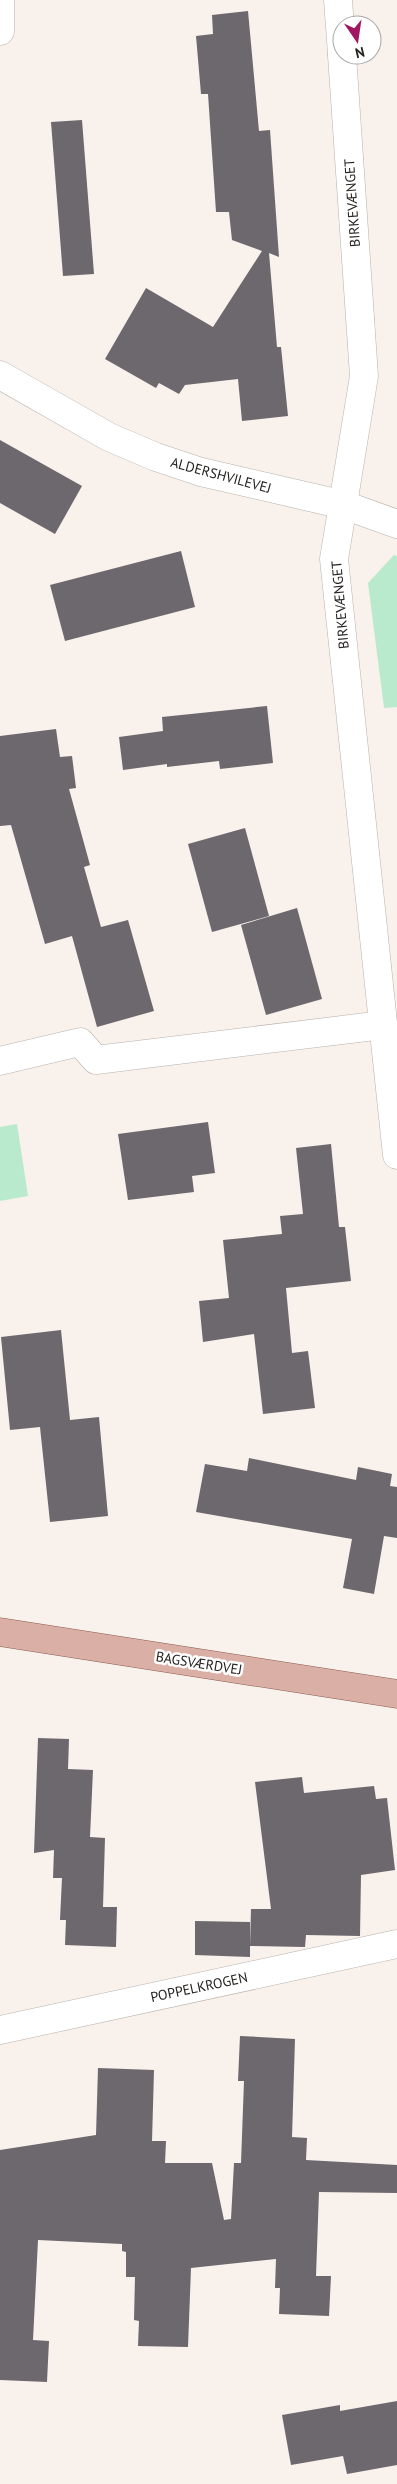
<svg xmlns="http://www.w3.org/2000/svg" width="397" height="2484" viewBox="0 0 397 2484" font-family="'PT Sans',sans-serif">
<style>
.green{fill:#baeace}
.building{fill:#6c686e}
.lines{fill:none;stroke-linecap:round;stroke-linejoin:round}
.minor-casing{stroke:#b8b2ad;stroke-width:29}
.major-casing{stroke:#8a5c50;stroke-width:29}
.minor{stroke:#fff;stroke-width:28}
.major{stroke:#dab0a6;stroke-width:28}
.labels{text-anchor:middle;stroke-width:5;stroke-linejoin:round;paint-order:stroke}
.street-label{font-size:14px;fill:#252321;stroke:#fff}
</style>
<rect width="100%" height="100%" fill="#f8f1ec"/>
<g class="green">
<path d="M394 555 397 556V707L384 708 368 583Z"/>
<path d="M17 1124 28 1196 0 1201V1127Z"/>
</g>
<g class="building">
<path d="M248 11 259 131 270 130 279 257 269 253 277 347H281L288 416 242 421 238 379 185 385 179 394 159 383 156 388 105 359 146 288 213 327 262 251 232 240 229 212H216L208 94H201L196 36 213 34 212 15Z"/>
<path d="M82 120 94 274 63 276 51 122Z"/>
<path d="M0 440 82 486 55 534 0 503Z"/>
<path d="M181 551 195 607 65 641 50 585Z"/>
<path d="M267 706 273 763 220 769 219 761 167 767V764L123 770 119 737 163 731 162 717Z"/>
<path d="M56 729 60 757 72 756 76 788 69 789 90 865 84 867 101 927 128 920 154 1011 97 1027 72 936 45 944 11 825 0 826V736Z"/>
<path d="M245 828 269 916 212 932 188 844Z"/>
<path d="M297 908 322 999 266 1015 241 925Z"/>
<path d="M208 1122 215 1173 192 1176 194 1192 128 1200 118 1134Z"/>
<path d="M331 1144 339 1227H345L351 1281 286 1288 292 1353 308 1351 315 1408 263 1414 254 1334 203 1342 199 1301 229 1298 223 1240 282 1234 280 1216 303 1214 296 1148Z"/>
<path d="M61 1330 70 1420 99 1417 108 1516 50 1522 40 1427 10 1430 1 1337Z"/>
<path d="M249 1458 356 1480 358 1467 392 1474 390 1486 397 1487V1538L384 1536 374 1594 343 1588 352 1539 196 1512 205 1464 247 1471Z"/>
<path d="M38 1738 69 1739 68 1769 93 1770 90 1837 105 1838 103 1907H117L116 1947 65 1945 66 1920H60L62 1878H53L54 1850 34 1853Z"/>
<path d="M302 1777 304 1793 374 1786 376 1799 387 1798 395 1870 361 1875 360 1936 306 1935 305 1947 250 1946 251 1909H271L255 1782Z"/>
<path d="M195 1921 250 1922V1957L195 1955Z"/>
<path d="M240 2036 295 2039 292 2137 307 2138 306 2160 397 2165V2193L319 2192 316 2276H331L329 2316 279 2314 280 2288H275L276 2259 191 2268 188 2347 138 2346 139 2321 134 2320 135 2277H126V2252L122 2251V2244L38 2240 33 2340 49 2341 47 2382 0 2380V2150L96 2135 98 2068 154 2070 152 2141H166L165 2163H212L224 2220 231 2219 234 2163H241L244 2081H238Z"/>
<path d="M397 2401V2465L347 2474 343 2456 291 2465 282 2415 340 2405V2411Z"/>
</g>
<g class="lines">
<defs>
<g id="minor">
<path d="M338 0 342 54"/>
<path d="M0 31V0"/>
<path d="M342 55 364 376 334 559 397 1155"/>
<path d="M0 375 109 437 156 457 201 472 344 505 397 524"/>
<path d="M0 1061 80 1042 96 1060 383 1025"/>
<path d="M0 2030 397 1944"/>
</g>
<path id="major" d="M0 1632 397 1694"/>
</defs>
<use href="#minor" class="minor-casing"/>
<use href="#major" class="major-casing"/>
<use href="#minor" class="minor"/>
<use href="#major" class="major"/>
</g>
<g class="labels">
<g class="street-label">
<text transform="translate(352 203) rotate(-94)" y="5">BIRKEVÆNGET</text>
<text transform="translate(221 475) rotate(15)" y="5">ALDERSHVILEVEJ</text>
<text transform="translate(340 605) rotate(-95)" y="5">BIRKEVÆNGET</text>
<text transform="translate(199 1663) rotate(9)" y="5">BAGSVÆRDVEJ</text>
<text transform="translate(199 1987) rotate(-12)" y="5">POPPELKROGEN</text>
</g>
</g>
<g transform="translate(357 40) rotate(167)"><circle r="24" fill="#ffffff" stroke="#a8a7a6"/>
<path d="M0-4L9 19L0 12L-9 19Z" fill="#a01662"/>
<text y="-8" font-size="14" font-weight="bold" text-anchor="middle" fill="#252321">N</text>
</g>
</svg>
